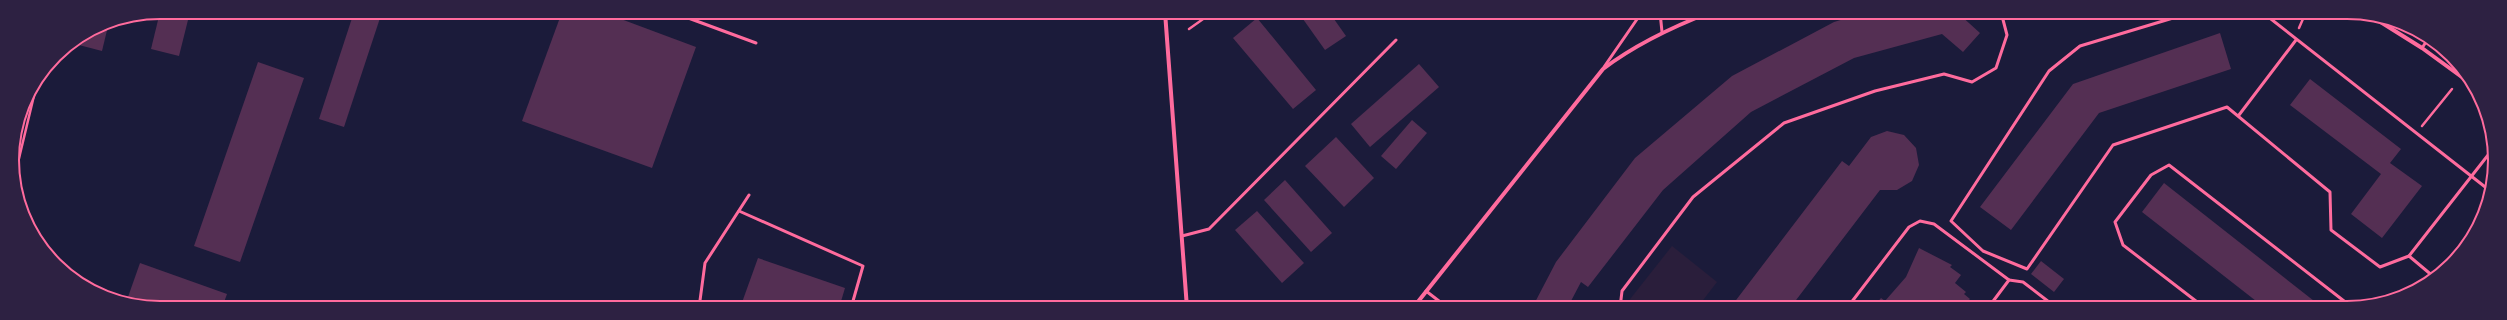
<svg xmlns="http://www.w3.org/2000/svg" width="2507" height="320" viewBox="0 0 2507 320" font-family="Roboto,sans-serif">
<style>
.green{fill:#2a1e3b}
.building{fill:#542f53}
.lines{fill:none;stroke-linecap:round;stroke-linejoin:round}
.path{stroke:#ff6b9d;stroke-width:2.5}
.service{stroke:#ff6b9d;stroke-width:3}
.minor{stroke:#ff6b9d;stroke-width:4}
.rim{fill:none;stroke:#ff6b9d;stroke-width:2}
</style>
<rect width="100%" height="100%" fill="#1b1b3a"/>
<path class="green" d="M1672 246 1717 282 1697 308H1633L1627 303Z"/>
<g class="building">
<path d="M160 12H190L179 56 151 49Z"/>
<path d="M354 12H382L344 127 319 119Z"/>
<path d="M562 12H602L696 47 652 168 522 121Z"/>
<path d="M1298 12H1329L1346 36 1325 50Z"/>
<path d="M1867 12H1961L1959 14 1980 33 1963 52 1942 34 1854 58 1751 112 1663 190 1588 287 1581 282 1571 301 1577 304 1574 308H1532L1556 262 1635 158 1732 76 1834 22Z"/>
<path d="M1257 18 1316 90 1293 109 1233 38Z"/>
<path d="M109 22 102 51 75 44 104 23Z"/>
<path d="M2220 33 2231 69 2099 113 2011 230 1980 207 2073 84Z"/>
<path d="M258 62 304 78 240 262 194 246Z"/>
<path d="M1419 64 1439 87 1370 147 1351 124Z"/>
<path d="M2310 79 2401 149 2390 163 2422 186 2382 238 2351 214 2381 174 2290 105Z"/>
<path d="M1412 120 1427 133 1396 169 1381 156Z"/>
<path d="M1887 131 1904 135 1916 148 1919 165 1912 181 1897 190H1880L1790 308H1730L1842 161 1849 166 1871 137Z"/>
<path d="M1336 137 1374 178 1344 207 1305 166Z"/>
<path d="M1285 180 1332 233 1311 252 1264 200Z"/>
<path d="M2164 183 2323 308H2265L2142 212Z"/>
<path d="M1257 211 1304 263 1282 283 1235 230Z"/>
<path d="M1919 248 1952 265 1950 267 1961 275 1955 283 1966 292 1964 294 1970 299 1961 308H1873L1881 298 1885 301 1906 277Z"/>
<path d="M758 258 845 288 839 308H740Z"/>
<path d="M2041 261 2064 279 2054 292 2031 274Z"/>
<path d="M140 263 227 294 222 308H160L128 297Z"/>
<path d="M2010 302 2018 308H2006Z"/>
</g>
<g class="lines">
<g class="path">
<path d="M2299 28 2306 12"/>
<path d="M1189 29 1213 12"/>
<path d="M2422 126 2452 89"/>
<path d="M15 175 37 83"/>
</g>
<g class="service">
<path d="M672 12 756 43"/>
<path d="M1660 12 1662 32"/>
<path d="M2193 12 2080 46 2049 71 1951 221 1983 251 2027 269 2113 145 2227 107 2330 192 2331 230 2380 267 2409 256 2434 277"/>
<path d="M2262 12 2489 190"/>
<path d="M2422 48 2428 39"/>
<path d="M1604 67 1642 12"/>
<path d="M2239 115 2296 40"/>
<path d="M739 211 863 266 851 308"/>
<path d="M1182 236 1209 229 1396 40"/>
<path d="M2409 256 2492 150"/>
<path d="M2009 280 2023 282 2049 302"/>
<path d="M1426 291 1448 308"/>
<path d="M699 308 705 263 749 195"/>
<path d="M1620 308 1622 291 1693 197 1784 123 1875 91 1944 74 1972 82 1996 68 2007 35 2001 12"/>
<path d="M1847 308 1909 227 1920 221 1934 224 2009 280 1988 308"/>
<path d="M2205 308 2123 245 2115 222 2151 175 2169 165 2353 308"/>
</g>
<g class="minor">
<path d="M1165 12 1187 308"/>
<path d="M2371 16 2422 48 2470 83"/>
<path d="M1413 308 1603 69C1636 44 1672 27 1711 12"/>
</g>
</g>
<path d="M0 0H2507V320H0ZM160 19H2347A141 141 0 0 1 2488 160V160A141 141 0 0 1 2347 301H160A141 141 0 0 1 19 160V160A141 141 0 0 1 160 19Z" fill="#2d2142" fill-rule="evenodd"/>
<path class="rim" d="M160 19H2347A141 141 0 0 1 2488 160V160A141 141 0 0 1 2347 301H160A141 141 0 0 1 19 160V160A141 141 0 0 1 160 19Z"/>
</svg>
